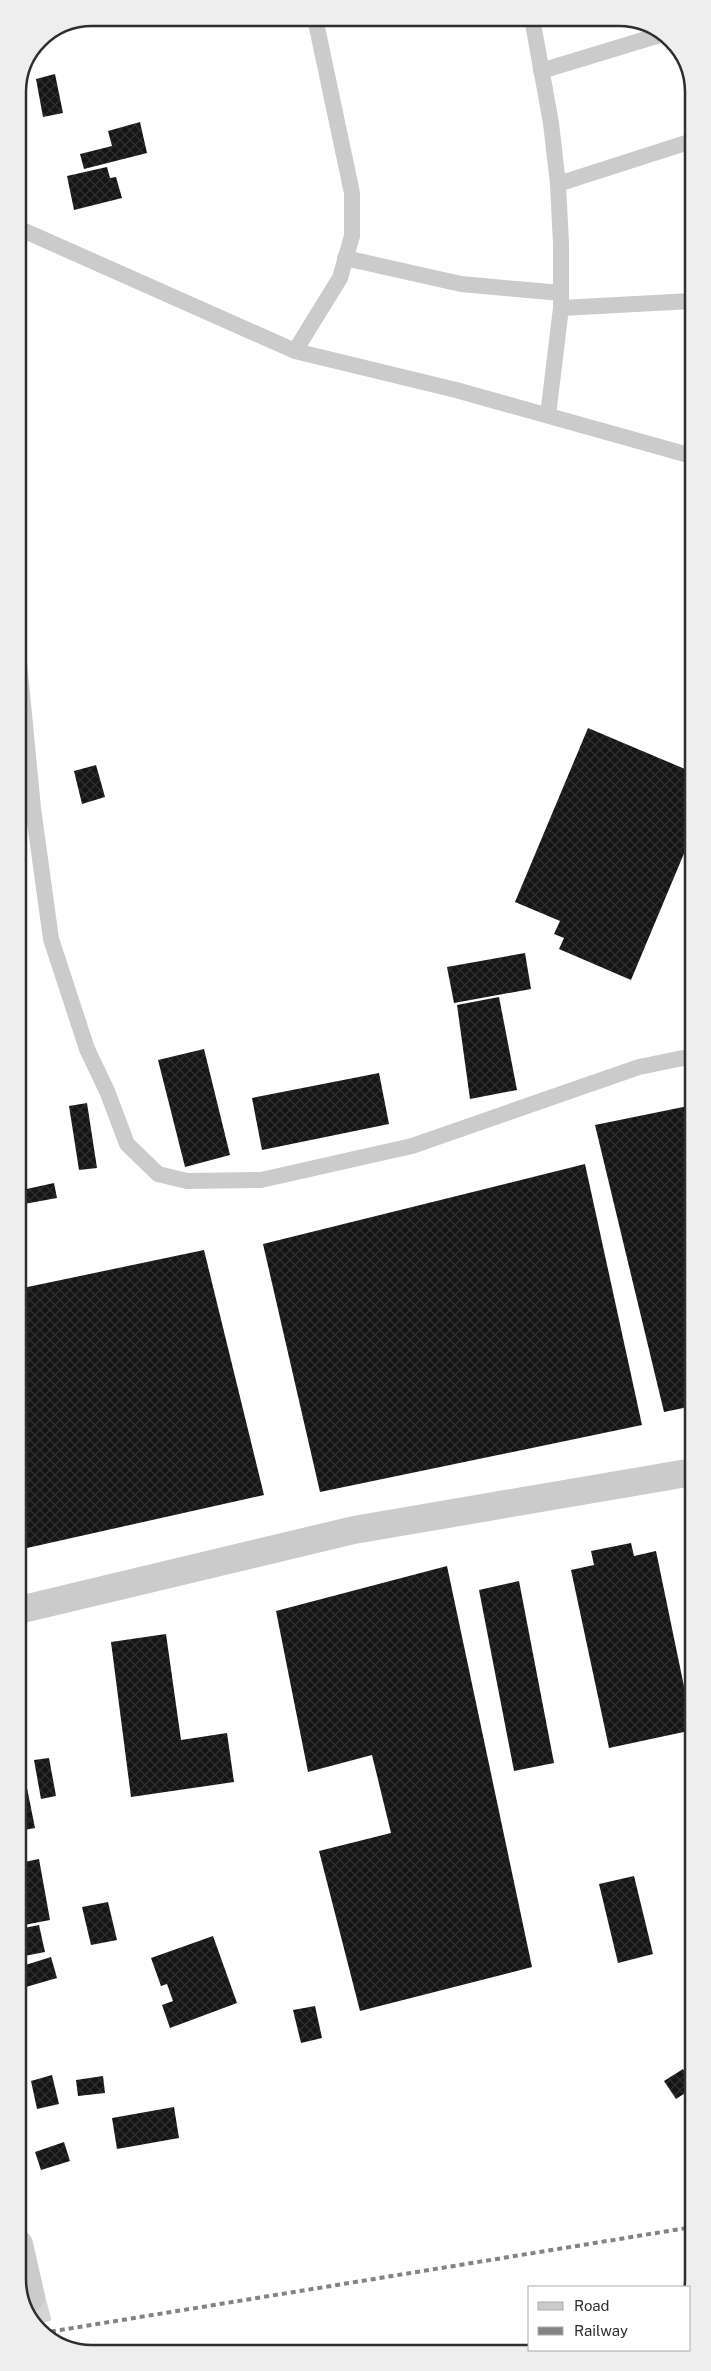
<svg xmlns="http://www.w3.org/2000/svg" width="711" height="2371" viewBox="0 0 711 2371" font-family="'Public Sans',sans-serif">
<style>
.building{fill:url(#building-cross-hatch)}
.lines{fill:none;stroke-linecap:round;stroke-linejoin:round}
.street-tunnel{stroke:#d5d5d5;stroke-width:28;stroke-dasharray:28 14;stroke-linecap:butt}
.lane{stroke:#cbcbcb;stroke-width:16}
.street{stroke:#cbcbcb;stroke-width:28}
.rail{stroke:#838383;stroke-width:4;stroke-dasharray:5 4;stroke-linecap:butt}
.rim{fill:none;stroke:#2e2e2e;stroke-width:2.5}
</style>
<defs>
<pattern id="building-cross-hatch" width="8" height="8" patternUnits="userSpaceOnUse" patternTransform="scale(1.25)"><rect width="8" height="8" fill="#151515"/><path d="M0 0l8 8M0 8l8-8" fill="none" stroke="#2f2f2f"/></pattern>
</defs>
<rect width="100%" height="100%" fill="#fff"/>
<g class="building">
<path d="M55 74 63 113 43 117 36 79Z"/>
<path d="M26 94 27 106 18 107V95Z"/>
<path d="M140 122 147 153 84 169 80 154 112 146 108 131Z"/>
<path d="M107 167 110 178 116 177 122 198 74 210 67 176Z"/>
<path d="M588 728 692 772 693 832 631 980 559 949 564 938 554 934 560 921 515 902Z"/>
<path d="M96 765 105 797 82 804 74 771Z"/>
<path d="M525 953 531 989 454 1003 447 967Z"/>
<path d="M499 997 517 1090 470 1099 457 1005Z"/>
<path d="M204 1049 230 1155 185 1167 158 1060Z"/>
<path d="M379 1073 389 1124 262 1150 252 1098Z"/>
<path d="M87 1103 97 1168 79 1170 69 1106Z"/>
<path d="M693 1105V1406L664 1412 595 1125Z"/>
<path d="M585 1164 642 1425 320 1492 263 1244Z"/>
<path d="M54 1183 57 1198 24 1204 22 1190Z"/>
<path d="M204 1250 264 1495 18 1550V1289Z"/>
<path d="M631 1543 634 1556 656 1551 693 1730 609 1748 571 1570 594 1565 591 1551Z"/>
<path d="M447 1566 532 1967 360 2011 319 1851 391 1833 372 1755 308 1772 276 1611Z"/>
<path d="M519 1581 554 1763 514 1771 479 1590Z"/>
<path d="M166 1634 181 1740 227 1733 234 1782 131 1797 111 1642Z"/>
<path d="M49 1758 56 1796 41 1799 34 1760Z"/>
<path d="M27 1788 35 1828 19 1831V1790Z"/>
<path d="M39 1859 50 1920 19 1926V1863Z"/>
<path d="M634 1876 653 1954 618 1963 599 1884Z"/>
<path d="M108 1902 117 1940 91 1945 82 1907Z"/>
<path d="M39 1925 45 1952 19 1957V1929Z"/>
<path d="M213 1936 237 2003 170 2028 162 2005 173 2001 167 1984 161 1986 151 1958Z"/>
<path d="M51 1957 57 1978 19 1989V1967Z"/>
<path d="M315 2006 322 2038 301 2043 293 2010Z"/>
<path d="M683 2069 693 2088 676 2099 664 2081Z"/>
<path d="M52 2075 59 2104 37 2109 31 2081Z"/>
<path d="M103 2076 105 2093 78 2096 76 2080Z"/>
<path d="M174 2107 179 2138 117 2149 112 2118Z"/>
<path d="M64 2142 70 2161 41 2170 35 2152Z"/>
</g>
<g class="lines">
<path class="street-tunnel" d="M31 2297 39 2328"/>
<g class="lane">
<path d="M532 18 551 123 558 184 561 244V308L548 415"/>
<path d="M541 71 663 34"/>
<path d="M558 184 692 141"/>
<path d="M18 228 295 351 456 390 692 456"/>
<path d="M345 258 461 284 561 293"/>
<path d="M561 308 692 301"/>
<path d="M295 351 340 278 352 236V193L315 18"/>
<path d="M18 652 33 808 51 939 87 1049 107 1091 127 1144 158 1174 187 1181 261 1180 412 1146 639 1067 693 1056"/>
</g>
<g class="street">
<path d="M19 1610 354 1530 693 1472"/>
<path d="M19 2244 31 2297"/>
</g>
<path class="rail" d="M42 2333 693 2227"/>
</g>
<path d="M0 0H711V2371H0ZM92 26H619A66 66 0 0 1 685 92V2279A66 66 0 0 1 619 2345H92A66 66 0 0 1 26 2279V92A66 66 0 0 1 92 26Z" fill="#eee" fill-rule="evenodd"/>
<path class="rim" d="M92 26H619A66 66 0 0 1 685 92V2279A66 66 0 0 1 619 2345H92A66 66 0 0 1 26 2279V92A66 66 0 0 1 92 26Z"/>
<rect x="528" y="2286" width="162" height="65" fill="#ffffff" stroke="#ababab"/>
<rect x="538" y="2302" width="25" height="8" fill="#cbcbcb" stroke="#ababab"/>
<text x="574" y="2311" font-size="15" fill="#2e2e2e">Road</text>
<rect x="538" y="2327" width="25" height="8" fill="#838383" stroke="#ababab"/>
<text x="574" y="2336" font-size="15" fill="#2e2e2e">Railway</text>
</svg>
